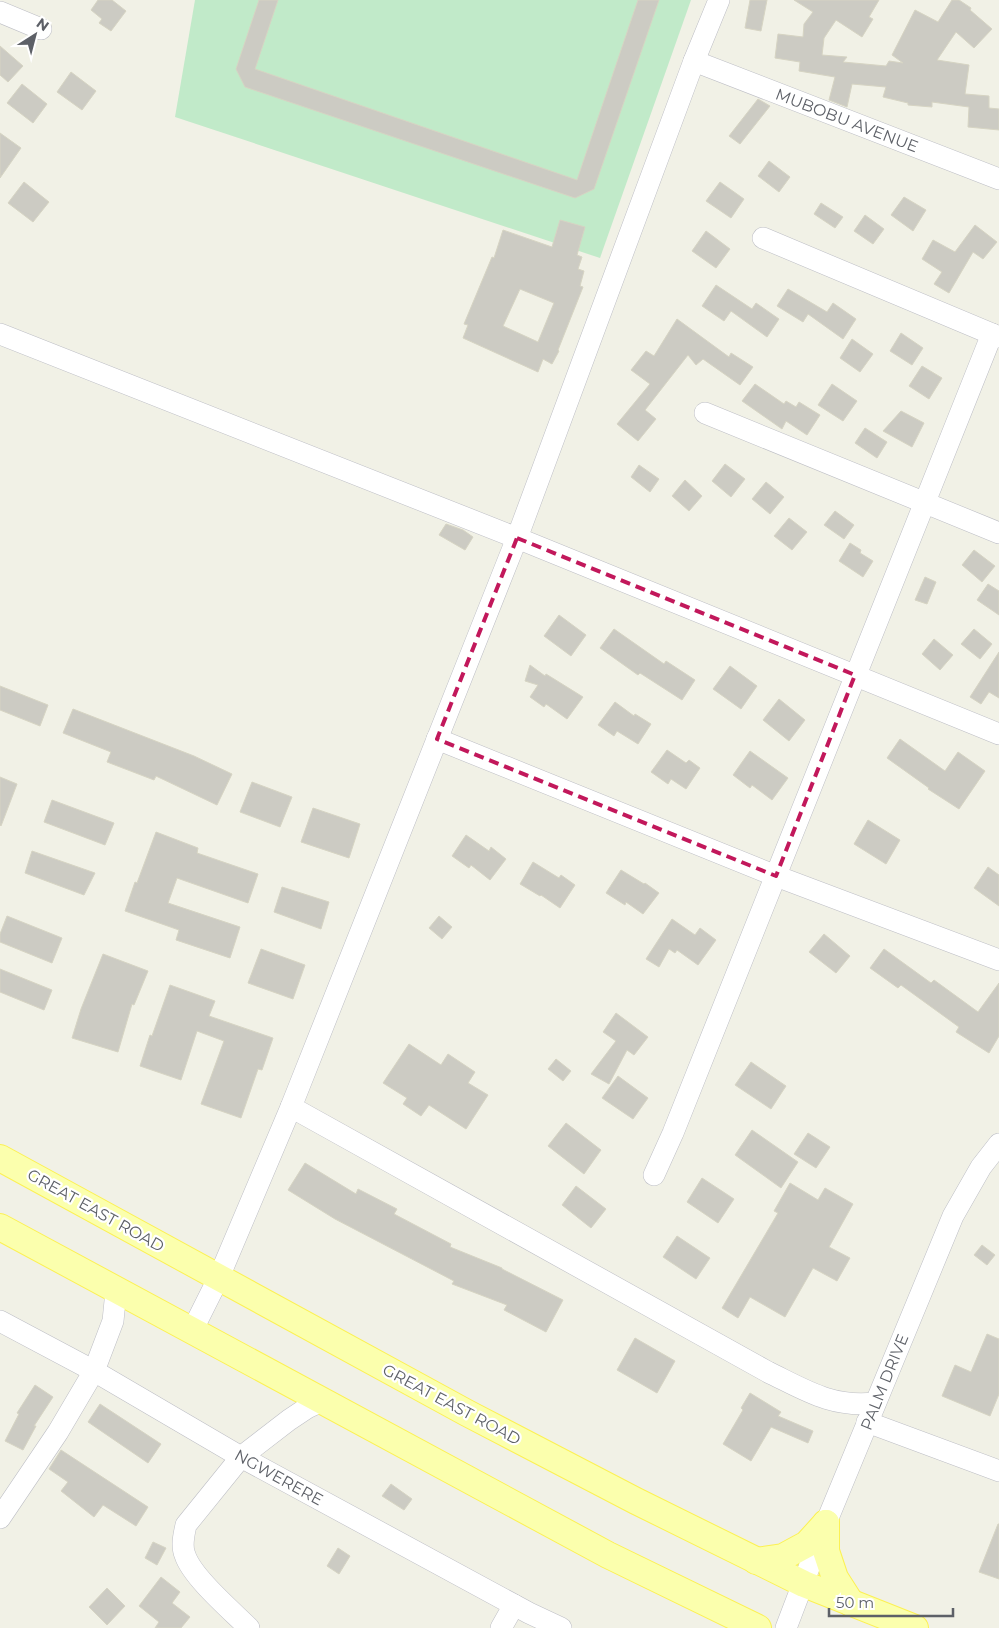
<svg xmlns="http://www.w3.org/2000/svg" width="999" height="1628" viewBox="0 0 999 1628" font-family="Montserrat,sans-serif">
<style>
.park{fill:#c1eac9}
.building{fill:#cccbc3;stroke:#d6d4c3;fill-rule:evenodd}
.lines{fill:none;stroke-linecap:round;stroke-linejoin:round}
.minor-casing{stroke:#bdbec5;stroke-width:22}
.major-casing{stroke:#fcf153;stroke-width:28}
.minor{stroke:#fff;stroke-width:21}
.major{stroke:#fbffad;stroke-width:26}
.marked{fill:none;stroke:#c2185b;stroke-width:4;stroke-dasharray:10 6;stroke-linejoin:round}
.labels{text-anchor:middle;stroke-width:4.5;stroke-linejoin:round;paint-order:stroke}
.street-label{font-size:16px;fill:#5d6067;stroke:#fff}
</style>
<rect width="100%" height="100%" fill="#f1f1e6"/>
<path class="park" d="M195 0H691L600 258 175 117Z"/>
<g class="building">
<path d="M98 0H112L126 11 111 31 99 23 102 19 91 10Z"/>
<path d="M259 0H278L255 69 577 180 638 0H659L594 189 575 198 245 87 236 69Z"/>
<path d="M750 0H767L761 31 745 28Z"/>
<path d="M794 0H879L869 17 873 19 862 37 836 20 824 38 822 55 847 57 843 62 886 66 889 61 903 63 892 55 915 10 938 22 952 0H959L971 8 970 10 992 29 974 48 956 32 937 60 969 65 965 94 989 96V108L999 109V130L968 127 969 107 932 102V107L908 105V103L883 97 886 87 852 84 847 107 829 100 835 77 799 71 800 62 775 58 778 34 803 37 804 24 813 12Z"/>
<path d="M0 46 23 66 8 82 0 75Z"/>
<path d="M71 72 96 91 82 110 57 92Z"/>
<path d="M22 84 47 104 33 123 7 103Z"/>
<path d="M758 99 770 106 740 144 729 136Z"/>
<path d="M0 133 21 148 0 178Z"/>
<path d="M769 161 790 177 779 192 758 176Z"/>
<path d="M24 182 49 202 33 222 8 203Z"/>
<path d="M720 182 744 199 731 218 706 201Z"/>
<path d="M904 197 926 210 913 231 891 215Z"/>
<path d="M821 203 843 217 835 228 814 214Z"/>
<path d="M865 215 884 229 873 244 854 231Z"/>
<path d="M560 220 585 227 577 255 582 257 578 269 584 271 580 286 583 287 558 350 559 351 552 364 543 359 538 372 463 338 468 325 464 324 492 257 494 258 503 230 552 247ZM520 289 554 303 538 342 503 326Z"/>
<path d="M975 225 997 242 983 259 973 252 949 293 934 284 942 272 922 259 933 240 955 252Z"/>
<path d="M706 231 730 249 716 268 692 251Z"/>
<path d="M716 285 752 309 756 303 779 319 767 337 731 311 724 321 702 306Z"/>
<path d="M788 289 827 312 833 303 856 319 843 339 808 314 803 322 777 306Z"/>
<path d="M677 319 729 357 731 353 753 367 740 385 703 359 696 365 688 355 645 410 656 419 638 441 617 424 650 384 631 370 646 351 654 356Z"/>
<path d="M901 333 923 348 912 365 890 351Z"/>
<path d="M852 339 873 354 860 372 840 358Z"/>
<path d="M922 366 942 378 929 399 909 386Z"/>
<path d="M755 384 784 404 786 401 796 407 799 402 820 415 807 435 786 421 782 429 742 401Z"/>
<path d="M832 384 857 401 843 421 818 405Z"/>
<path d="M901 411 924 423 912 447 883 431Z"/>
<path d="M865 428 887 442 877 458 855 443Z"/>
<path d="M725 464 745 479 731 497 712 481Z"/>
<path d="M639 465 659 479 650 492 631 477Z"/>
<path d="M685 480 702 496 689 511 672 496Z"/>
<path d="M766 482 784 497 770 514 752 499Z"/>
<path d="M835 511 854 525 844 539 824 525Z"/>
<path d="M789 518 807 532 792 550 774 536Z"/>
<path d="M446 524 463 530 473 537 465 550 439 535Z"/>
<path d="M850 543 861 550 860 553 873 561 863 577 839 561Z"/>
<path d="M974 550 995 566 982 582 962 565Z"/>
<path d="M925 577 936 582 927 604 915 600Z"/>
<path d="M988 584 999 591V615L977 600Z"/>
<path d="M559 615 586 635 571 656 544 636Z"/>
<path d="M614 629 664 664 666 661 695 680 682 700 640 673 638 675 600 648Z"/>
<path d="M974 629 992 644 980 659 961 644Z"/>
<path d="M934 639 953 655 940 670 922 654Z"/>
<path d="M999 652V698L989 692 981 704 970 697Z"/>
<path d="M530 665 545 676 546 674 583 697 567 719 546 704 544 707 530 697 538 685 525 681Z"/>
<path d="M730 666 757 686 741 709 713 689Z"/>
<path d="M0 686 48 705 40 726 0 710Z"/>
<path d="M779 699 805 720 789 741 763 720Z"/>
<path d="M615 702 634 716 635 714 651 724 638 744 617 731 614 736 598 725Z"/>
<path d="M73 709 194 756 232 774 217 805 156 776 154 780 107 762 111 752 63 733Z"/>
<path d="M900 739 945 771 958 752 985 771 959 809 928 789 929 788 887 758Z"/>
<path d="M667 750 686 763 689 760 700 768 686 789 671 779 668 784 651 772Z"/>
<path d="M750 751 788 778 772 800 752 785 750 788 733 775Z"/>
<path d="M0 777 17 784 1 826 0 825Z"/>
<path d="M252 782 292 797 280 827 240 812Z"/>
<path d="M52 800 114 823 105 845 44 822Z"/>
<path d="M313 808 360 824 349 858 301 842Z"/>
<path d="M868 820 900 840 886 864 854 844Z"/>
<path d="M156 832 198 848 197 853 258 874 248 903 177 878 168 903 240 927 230 958 176 940 179 930 125 911 135 882 137 883Z"/>
<path d="M466 835 489 851 491 847 506 859 490 880 471 865 469 868 452 856Z"/>
<path d="M32 851 95 873 84 895 25 873Z"/>
<path d="M533 862 559 878 561 875 575 885 560 908 541 895 540 896 520 884Z"/>
<path d="M988 867 999 875V906L974 888Z"/>
<path d="M621 870 644 884 645 883 659 893 643 914 626 902 625 905 606 893Z"/>
<path d="M282 887 329 902 321 929 274 912Z"/>
<path d="M7 916 62 938 52 963 0 942V934Z"/>
<path d="M439 916 452 927 442 939 429 928Z"/>
<path d="M672 919 695 935 700 928 716 940 698 965 677 950 675 953 669 949 659 967 646 959Z"/>
<path d="M824 934 850 956 836 973 809 952Z"/>
<path d="M261 949 305 965 293 999 248 983Z"/>
<path d="M884 949 931 983 934 980 978 1012 999 983V1036L989 1053 956 1032 959 1027 901 985 898 988 870 968Z"/>
<path d="M103 954 148 971 134 1005 132 1004 118 1052 72 1038 81 1009Z"/>
<path d="M0 969 52 990 44 1010 0 992Z"/>
<path d="M170 985 215 1001 209 1016 273 1038 262 1070 258 1069 241 1118 201 1104 224 1041 197 1031 181 1080 140 1066 150 1035 152 1036Z"/>
<path d="M616 1013 648 1037 634 1055 627 1050 609 1084 591 1074 616 1041 603 1032Z"/>
<path d="M409 1044 441 1065 448 1054 475 1072 468 1083 488 1095 466 1129 429 1105 421 1116 403 1104 407 1098 383 1083Z"/>
<path d="M556 1059 571 1071 563 1081 548 1069Z"/>
<path d="M751 1062 786 1086 771 1109 735 1085Z"/>
<path d="M618 1076 648 1098 633 1119 602 1098Z"/>
<path d="M566 1123 601 1150 584 1174 548 1146Z"/>
<path d="M752 1130 798 1162 781 1188 735 1155Z"/>
<path d="M808 1133 830 1147 816 1168 794 1154Z"/>
<path d="M305 1163 356 1194 358 1189 397 1209 394 1214 451 1244 450 1247 502 1268V1269L563 1300 546 1332 504 1310 507 1305 452 1284 454 1281 335 1219 288 1190Z"/>
<path d="M702 1178 734 1199 718 1223 687 1202Z"/>
<path d="M790 1183 818 1200 825 1188 853 1204 829 1247 850 1258 837 1281 813 1268 785 1317 750 1297 738 1318 722 1308 778 1213 774 1211Z"/>
<path d="M576 1186 606 1209 591 1228 562 1205Z"/>
<path d="M677 1236 710 1258 696 1279 663 1257Z"/>
<path d="M982 1245 995 1255 987 1265 974 1255Z"/>
<path d="M987 1334 999 1339V1394L990 1416 942 1396 955 1365 971 1372Z"/>
<path d="M635 1338 675 1361 657 1393 617 1370Z"/>
<path d="M35 1385 53 1397 34 1426H36L23 1450 5 1441 19 1414 17 1413Z"/>
<path d="M750 1393 781 1412 778 1416 813 1431 808 1443 771 1427 751 1461 723 1444 743 1410 741 1408Z"/>
<path d="M100 1404 161 1444 148 1463 88 1422Z"/>
<path d="M61 1450 148 1507 136 1526 103 1505 94 1517 61 1491 68 1482 49 1469Z"/>
<path d="M391 1484 412 1499 404 1510 382 1496Z"/>
<path d="M998 1524H999V1579L979 1572Z"/>
<path d="M153 1542 166 1548 157 1565 145 1558Z"/>
<path d="M338 1548 350 1556 339 1574 327 1566Z"/>
<path d="M161 1577 180 1592 172 1603 190 1617 181 1628H155L159 1622 139 1606Z"/>
<path d="M107 1588 125 1606 107 1625 89 1607Z"/>
</g>
<g class="lines">
<defs>
<g id="minor">
<path d="M0 12 41 29"/>
<path d="M694 61 999 179"/>
<path d="M763 238 999 337"/>
<path d="M0 334 517 538 999 734"/>
<path d="M705 413 999 533"/>
<path d="M437 739 776 876 999 960"/>
<path d="M291 1107 768 1372C805 1390 832 1408 875 1403"/>
<path d="M654 1175 673 1133 992 334"/>
<path d="M0 1321 94 1371 241 1457 529 1613 561 1628"/>
<path d="M192 1331 219 1277 291 1107 517 538 694 61 719 0"/>
<path d="M867 1422 999 1471"/>
<path d="M0 1518 58 1432 94 1371 113 1321 116 1291"/>
<path d="M249 1628C232 1611 192 1577 185 1555 181 1546 184 1534 186 1525L241 1457 289 1420 307 1408 322 1401"/>
<path d="M501 1628 514 1605"/>
<path d="M786 1628 826 1523 953 1216 981 1167 999 1144"/>
</g>
<g id="major">
<path d="M0 1158 467 1413 636 1501 804 1584 915 1628"/>
<path d="M0 1227 608 1555 758 1628"/>
<path d="M826 1523V1551L835 1578 851 1603"/>
<path d="M756 1561 783 1557 807 1544 826 1523"/>
</g>
</defs>
<use href="#minor" class="minor-casing"/>
<use href="#major" class="major-casing"/>
<use href="#minor" class="minor"/>
<use href="#major" class="major"/>
</g>
<path class="marked" d="M517 538 855 675 776 876 437 739Z"/>
<g class="labels">
<g class="street-label">
<text transform="translate(847 120) rotate(21)" y="6">MUBOBU AVENUE</text>
<text transform="translate(96 1210) rotate(29)" y="6">GREAT EAST ROAD</text>
<text transform="translate(884 1382) rotate(-68)" y="6">PALM DRIVE</text>
<text transform="translate(452 1404) rotate(28)" y="6">GREAT EAST ROAD</text>
<text transform="translate(279 1477) rotate(29)" y="6">NGWERERE</text>
</g>
</g>
<g transform="translate(35 35) rotate(36)" stroke="#ffffff" stroke-width="4" paint-order="stroke">
<path d="M0-4L9 19L0 12L-9 19Z" fill="#5d6067"/>
<text y="-8" font-size="14" font-weight="bold" text-anchor="middle" fill="#5d6067">N</text>
</g>
<path d="M829 1608v8h124v-8" fill="none" stroke="#5d6067" stroke-width="2.5"/>
<text x="836" y="1608" font-size="15" fill="#5d6067" stroke="#ffffff" stroke-width="4" paint-order="stroke">50 m</text>
</svg>
